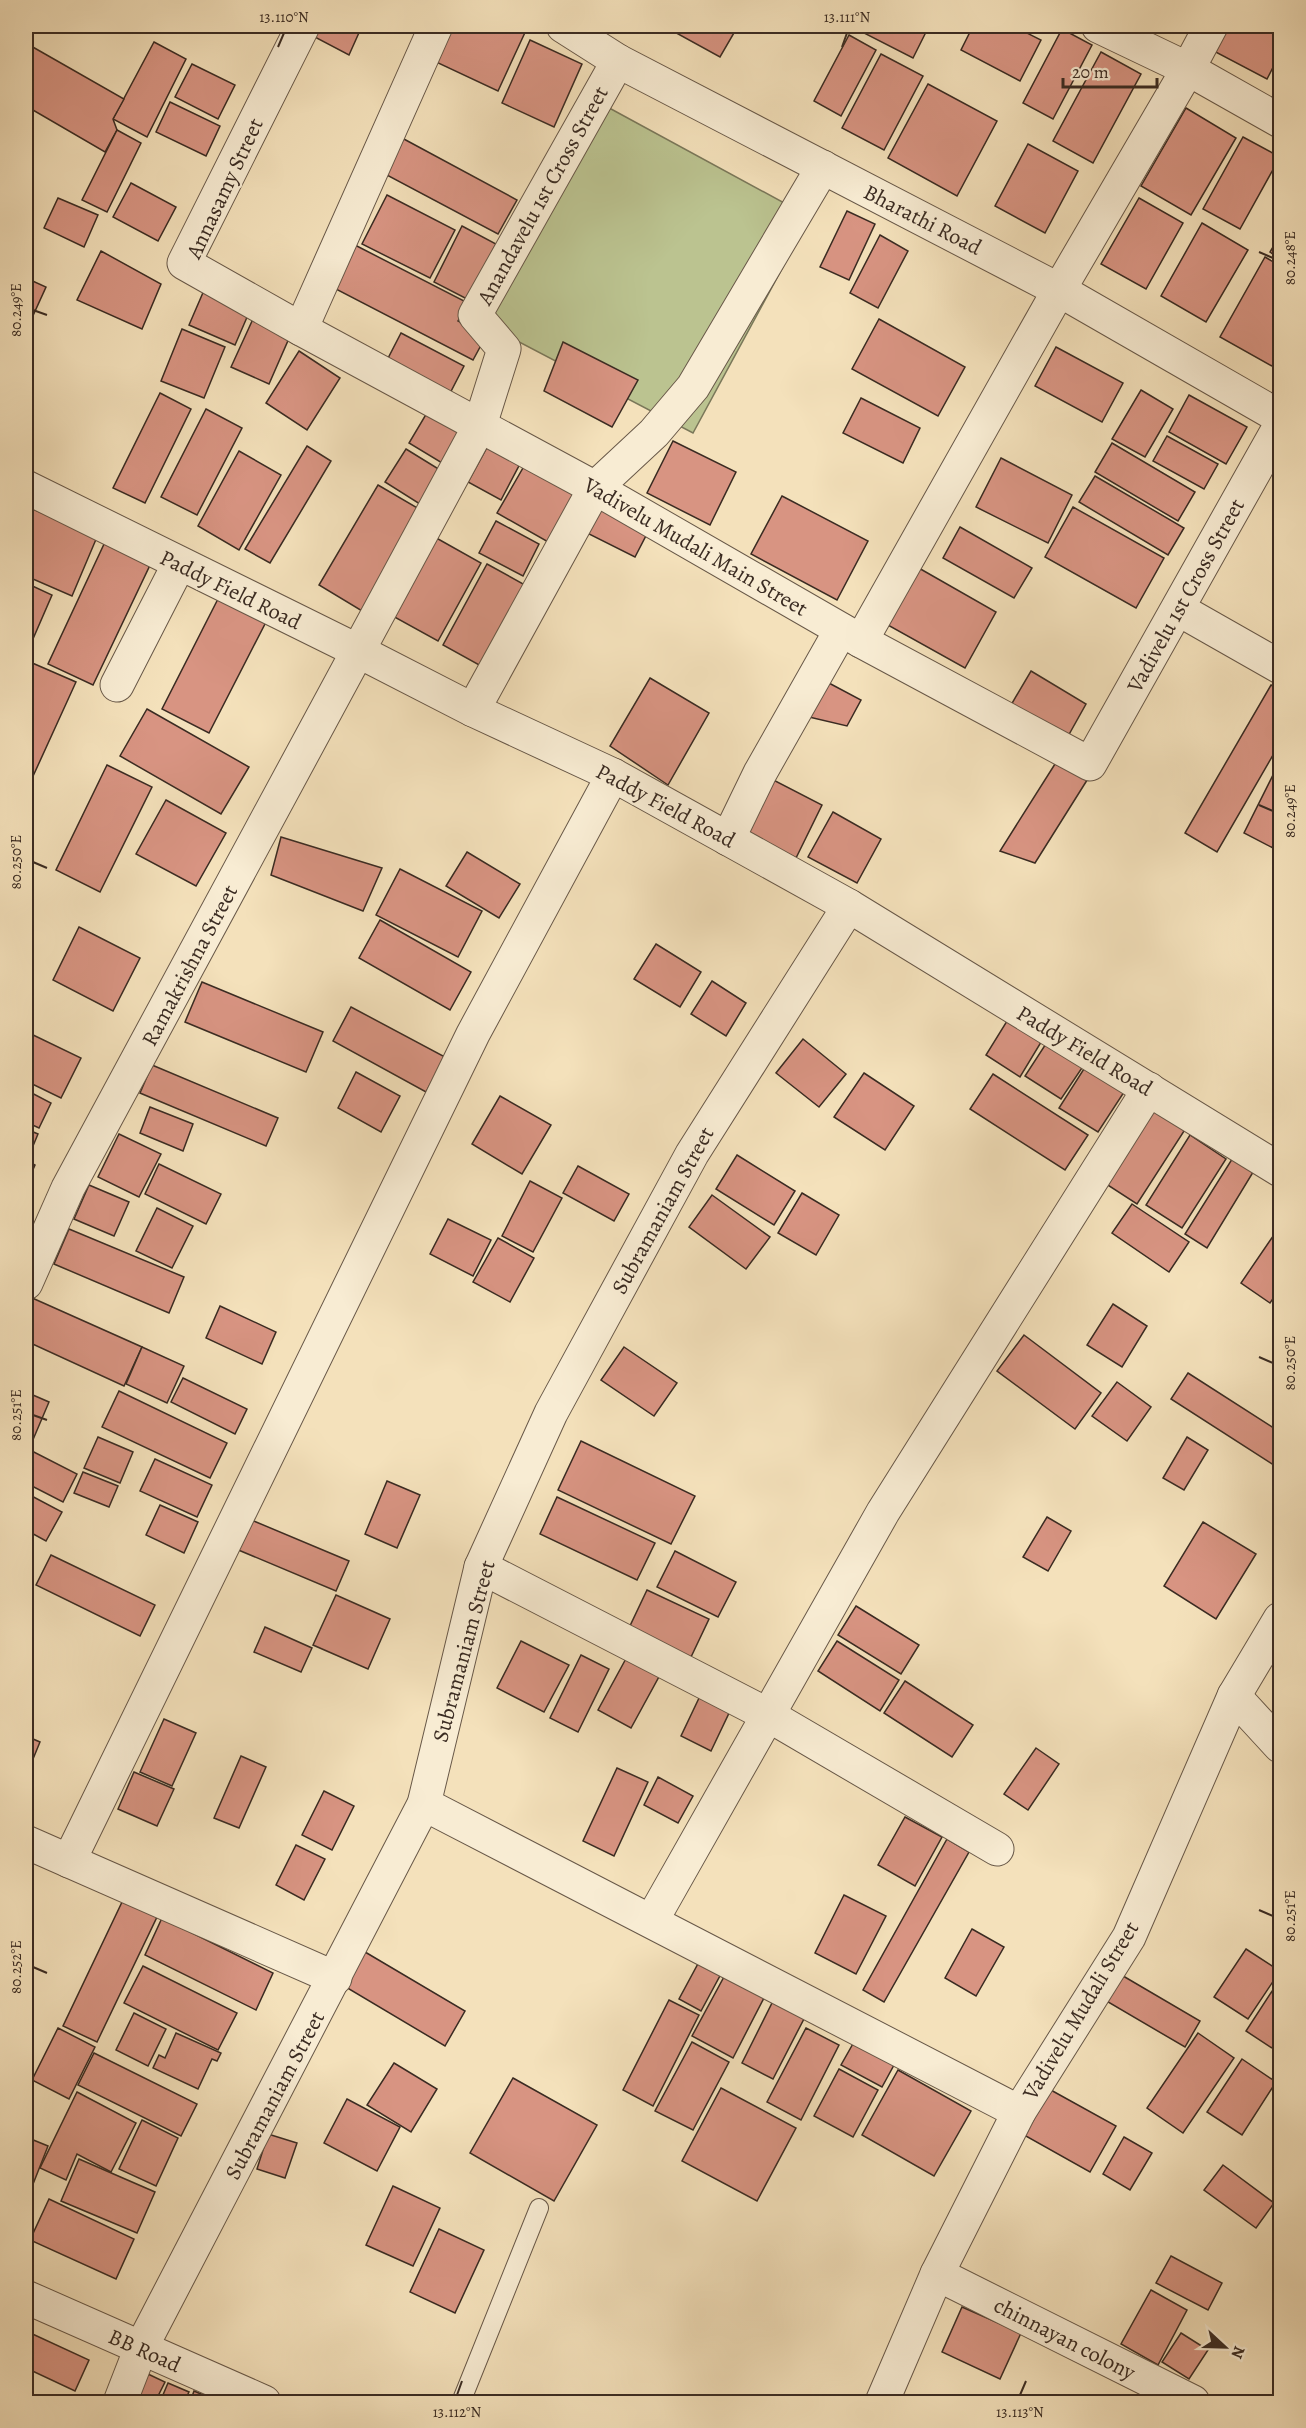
<svg xmlns="http://www.w3.org/2000/svg" width="1306" height="2428" viewBox="0 0 1306 2428" font-family="Alegreya,serif">
<style>
.green{fill:#bbc390;stroke:#7a7759;stroke-width:1.5}
.building{fill:#d89482;stroke:#3a2b22;stroke-width:1.5}
.lines{fill:none;stroke-linecap:round;stroke-linejoin:round}
.service-casing{stroke:#685848;stroke-width:20}
.minor-casing{stroke:#685848;stroke-width:35}
.tertiary-casing{stroke:#685848;stroke-width:35}
.service{stroke:#f8ecd3;stroke-width:18}
.minor{stroke:#f8ecd3;stroke-width:33}
.tertiary{stroke:#f8ecd3;stroke-width:33}
.ticks{fill:none;stroke:#3a2b22;stroke-width:2}
.labels{text-anchor:middle;stroke-width:4.5;stroke-linejoin:round;paint-order:stroke}
.street-label{font-size:22px;fill:#3a2b22;stroke:#f8ecd3}
.neatline{fill:none;stroke:#3a2b22;stroke-width:2}
.ticks-label{font-size:15px;text-anchor:middle;fill:#3a2b22}
</style>
<rect width="100%" height="100%" fill="#f4e1bb"/>
<filter id="stains"><feTurbulence type="fractalNoise" baseFrequency=".00333" numOctaves="4"/><feColorMatrix values="0 0 0 0 .2 0 0 0 0 .09 0 0 0 0 .02 0 0 0 .5 -.17"/></filter>
<radialGradient id="worn" r=".72"><stop offset=".6" stop-color="#630" stop-opacity="0"/><stop offset="1" stop-color="#630" stop-opacity=".3"/></radialGradient>
<path class="green" d="M589 97 810 217 693 433 479 321Z"/>
<g class="building">
<path d="M313 26H362L349 55 309 34Z"/>
<path d="M453 26H528L498 91 436 62Z"/>
<path d="M671 26H738L720 57 669 29Z"/>
<path d="M865 26H929L913 58 862 32Z"/>
<path d="M973 26H1013L1041 40 1020 81 961 50Z"/>
<path d="M1220 26H1280V54L1267 79 1208 48Z"/>
<path d="M1062 29 1092 45 1053 119 1023 103Z"/>
<path d="M849 35 876 50 841 116 814 101Z"/>
<path d="M530 40 582 64 554 127 502 103Z"/>
<path d="M154 42 186 59 147 137 113 119Z"/>
<path d="M31 46 124 99 113 119 117 130 105 152 26 106V54Z"/>
<path d="M1101 52 1141 74 1093 163 1053 141Z"/>
<path d="M881 54 923 76 884 150 842 128Z"/>
<path d="M192 64 235 85 218 119 175 97Z"/>
<path d="M928 84 997 121 957 196 888 158Z"/>
<path d="M170 102 220 126 206 156 156 132Z"/>
<path d="M1186 108 1236 138 1191 215 1141 186Z"/>
<path d="M117 130 141 143 107 212 82 200Z"/>
<path d="M1243 137 1280 157 1240 229 1203 209Z"/>
<path d="M402 138 517 200 498 234 383 173Z"/>
<path d="M1028 144 1078 171 1045 233 995 206Z"/>
<path d="M131 183 176 207 158 241 113 217Z"/>
<path d="M387 195 455 230 430 278 362 244Z"/>
<path d="M58 198 98 215 84 247 44 228Z"/>
<path d="M1139 198 1183 223 1146 289 1101 264Z"/>
<path d="M847 211 875 224 849 280 820 267Z"/>
<path d="M1202 223 1248 250 1206 322 1161 296Z"/>
<path d="M462 226 496 244 467 299 434 282Z"/>
<path d="M880 235 908 251 878 308 850 293Z"/>
<path d="M1280 235V259L1270 252Z"/>
<path d="M351 243 468 303 458 321 486 336 473 360 330 286Z"/>
<path d="M101 251 161 284 142 329 77 300Z"/>
<path d="M1265 257 1280 266 1279 370 1220 337Z"/>
<path d="M26 278 46 287 26 331Z"/>
<path d="M205 288 251 308 235 345 189 325Z"/>
<path d="M253 319 290 336 269 384 231 367Z"/>
<path d="M879 319 965 367 938 416 852 369Z"/>
<path d="M182 329 225 347 204 398 161 381Z"/>
<path d="M401 333 464 366 446 401 383 368Z"/>
<path d="M563 342 638 380 612 427 544 391Z"/>
<path d="M1056 347 1123 383 1102 422 1035 386Z"/>
<path d="M299 351 340 378 307 430 266 403Z"/>
<path d="M1141 390 1173 409 1145 457 1112 439Z"/>
<path d="M160 393 191 409 145 503 113 488Z"/>
<path d="M1189 395 1247 427 1226 464 1169 432Z"/>
<path d="M861 398 920 428 903 463 843 433Z"/>
<path d="M206 409 242 428 197 515 161 497Z"/>
<path d="M428 411 466 434 447 466 409 443Z"/>
<path d="M1167 436 1218 464 1204 489 1153 461Z"/>
<path d="M673 441 736 472 710 525 647 493Z"/>
<path d="M490 442 522 460 501 500 468 482Z"/>
<path d="M1112 443 1195 492 1178 521 1095 472Z"/>
<path d="M307 446 331 461 270 563 245 549Z"/>
<path d="M406 449 445 473 423 506 385 482Z"/>
<path d="M239 451 281 475 239 550 198 526Z"/>
<path d="M1001 458 1072 495 1048 543 976 507Z"/>
<path d="M527 461 587 497 557 547 497 513Z"/>
<path d="M1095 476 1184 528 1168 555 1079 502Z"/>
<path d="M378 485 431 516 372 617 319 585Z"/>
<path d="M782 496 868 541 837 600 751 554Z"/>
<path d="M603 500 652 524 635 557 587 533Z"/>
<path d="M26 506 97 537 72 596 26 576Z"/>
<path d="M1073 507 1164 558 1136 608 1045 557Z"/>
<path d="M496 521 539 544 523 576 479 553Z"/>
<path d="M960 527 1032 568 1014 598 943 558Z"/>
<path d="M431 535 481 563 438 641 389 614Z"/>
<path d="M105 542 151 563 93 685 48 664Z"/>
<path d="M487 564 534 590 490 671 443 645Z"/>
<path d="M917 567 996 612 965 668 886 624Z"/>
<path d="M26 583 52 595 26 655Z"/>
<path d="M220 595 267 620 209 733 162 709Z"/>
<path d="M30 662 76 682 29 785 26 783V672Z"/>
<path d="M1031 671 1086 704 1067 738 1011 705Z"/>
<path d="M650 678 709 713 668 785 610 746Z"/>
<path d="M827 682 861 700 847 726 809 717Z"/>
<path d="M1271 685 1280 690V743L1217 852 1185 833Z"/>
<path d="M147 709 249 767 221 814 120 756Z"/>
<path d="M1280 761V833L1273 848 1244 833Z"/>
<path d="M1055 764 1089 777 1035 863 1000 851Z"/>
<path d="M107 765 152 787 100 892 56 870Z"/>
<path d="M760 773 822 805 796 858 733 826Z"/>
<path d="M166 800 226 833 196 886 136 854Z"/>
<path d="M833 812 881 839 857 883 808 857Z"/>
<path d="M281 837 382 868 363 911 271 875Z"/>
<path d="M467 852 520 884 499 918 446 886Z"/>
<path d="M400 869 482 911 458 957 376 915Z"/>
<path d="M380 920 471 972 450 1010 359 958Z"/>
<path d="M79 927 140 958 113 1011 53 980Z"/>
<path d="M656 944 701 972 680 1007 634 979Z"/>
<path d="M712 981 746 1003 726 1036 691 1014Z"/>
<path d="M202 982 323 1032 306 1072 185 1022Z"/>
<path d="M351 1007 445 1057 426 1092 333 1041Z"/>
<path d="M1012 1013 1046 1034 1020 1077 986 1055Z"/>
<path d="M29 1033 81 1058 61 1098 26 1081V1040Z"/>
<path d="M1051 1036 1088 1059 1061 1099 1025 1076Z"/>
<path d="M803 1039 846 1074 819 1107 776 1073Z"/>
<path d="M1089 1061 1128 1086 1098 1132 1059 1108Z"/>
<path d="M152 1065 278 1118 266 1146 140 1093Z"/>
<path d="M356 1072 400 1096 381 1132 338 1108Z"/>
<path d="M864 1073 914 1106 885 1150 834 1117Z"/>
<path d="M993 1074 1088 1135 1065 1170 970 1109Z"/>
<path d="M26 1090 51 1103 39 1128 26 1122Z"/>
<path d="M500 1096 551 1125 522 1174 472 1144Z"/>
<path d="M1148 1104 1186 1128 1137 1204 1100 1180Z"/>
<path d="M150 1107 193 1124 183 1151 140 1133Z"/>
<path d="M26 1129 38 1134 28 1158 26 1157Z"/>
<path d="M119 1134 161 1154 139 1197 98 1177Z"/>
<path d="M1190 1135 1226 1159 1182 1228 1146 1205Z"/>
<path d="M737 1155 795 1191 774 1225 716 1189Z"/>
<path d="M1234 1156 1255 1169 1207 1248 1185 1234Z"/>
<path d="M26 1160 35 1165 26 1185Z"/>
<path d="M159 1164 221 1194 206 1224 145 1194Z"/>
<path d="M578 1166 629 1194 614 1221 563 1193Z"/>
<path d="M530 1181 562 1198 533 1252 502 1236Z"/>
<path d="M89 1185 129 1202 114 1236 74 1219Z"/>
<path d="M802 1193 839 1215 816 1255 778 1233Z"/>
<path d="M712 1195 770 1237 746 1269 689 1227Z"/>
<path d="M1132 1204 1189 1242 1169 1272 1112 1233Z"/>
<path d="M157 1208 193 1226 172 1268 136 1251Z"/>
<path d="M448 1219 491 1240 473 1276 430 1254Z"/>
<path d="M1280 1226V1288L1270 1303 1241 1283Z"/>
<path d="M69 1229 184 1277 169 1313 54 1264Z"/>
<path d="M498 1238 534 1258 510 1302 473 1282Z"/>
<path d="M30 1297 142 1347 124 1386 26 1341V1307Z"/>
<path d="M1113 1304 1147 1326 1122 1367 1087 1345Z"/>
<path d="M220 1306 276 1332 262 1364 206 1338Z"/>
<path d="M1024 1335 1101 1393 1075 1429 997 1371Z"/>
<path d="M142 1347 184 1366 167 1403 126 1384Z"/>
<path d="M624 1347 677 1383 654 1416 601 1380Z"/>
<path d="M1188 1373 1280 1432V1469L1171 1399Z"/>
<path d="M183 1378 247 1409 235 1434 171 1402Z"/>
<path d="M1117 1382 1151 1407 1127 1441 1092 1416Z"/>
<path d="M119 1391 227 1443 210 1478 102 1427Z"/>
<path d="M26 1392 49 1402 32 1442 26 1439Z"/>
<path d="M98 1437 133 1452 120 1483 84 1468Z"/>
<path d="M1187 1437 1208 1450 1184 1490 1163 1478Z"/>
<path d="M581 1441 695 1496 671 1544 558 1490Z"/>
<path d="M26 1448 77 1474 63 1502 26 1483Z"/>
<path d="M155 1459 212 1485 197 1517 140 1491Z"/>
<path d="M83 1472 118 1486 109 1507 74 1493Z"/>
<path d="M387 1481 420 1495 397 1548 365 1534Z"/>
<path d="M26 1493 62 1512 46 1541 26 1530Z"/>
<path d="M557 1497 655 1543 637 1580 540 1534Z"/>
<path d="M160 1505 198 1522 184 1553 146 1535Z"/>
<path d="M1047 1517 1071 1531 1048 1571 1023 1557Z"/>
<path d="M249 1519 349 1561 336 1591 236 1549Z"/>
<path d="M1203 1522 1256 1554 1216 1619 1164 1586Z"/>
<path d="M675 1551 736 1582 718 1617 657 1587Z"/>
<path d="M51 1555 155 1605 140 1636 36 1585Z"/>
<path d="M647 1590 709 1619 691 1657 629 1628Z"/>
<path d="M336 1595 390 1619 368 1669 313 1645Z"/>
<path d="M856 1606 919 1645 901 1674 838 1635Z"/>
<path d="M265 1627 312 1648 301 1672 254 1652Z"/>
<path d="M521 1641 569 1665 544 1712 497 1688Z"/>
<path d="M837 1641 899 1680 880 1711 818 1671Z"/>
<path d="M581 1655 609 1669 578 1732 550 1718Z"/>
<path d="M628 1655 661 1673 631 1728 598 1710Z"/>
<path d="M905 1681 973 1725 952 1757 884 1713Z"/>
<path d="M700 1696 730 1711 711 1751 681 1736Z"/>
<path d="M164 1719 196 1733 172 1786 140 1772Z"/>
<path d="M26 1736 40 1742 26 1776Z"/>
<path d="M1036 1748 1059 1764 1028 1810 1004 1794Z"/>
<path d="M241 1756 266 1767 239 1828 214 1818Z"/>
<path d="M617 1768 648 1782 614 1856 583 1841Z"/>
<path d="M134 1772 174 1789 157 1826 118 1809Z"/>
<path d="M658 1777 693 1796 678 1823 644 1805Z"/>
<path d="M324 1791 354 1806 332 1850 302 1835Z"/>
<path d="M905 1817 942 1837 915 1886 878 1865Z"/>
<path d="M947 1839 969 1852 884 2002 863 1990Z"/>
<path d="M296 1845 325 1859 304 1900 276 1885Z"/>
<path d="M844 1895 886 1916 856 1974 815 1953Z"/>
<path d="M123 1900 157 1917 97 2042 63 2026Z"/>
<path d="M162 1918 273 1973 256 2010 145 1955Z"/>
<path d="M972 1929 1004 1947 976 1996 945 1978Z"/>
<path d="M360 1949 465 2011 445 2046 339 1983Z"/>
<path d="M1246 1949 1280 1971 1248 2019 1214 1997Z"/>
<path d="M700 1960 722 1972 701 2011 679 1999Z"/>
<path d="M143 1966 237 2013 218 2050 124 2003Z"/>
<path d="M1118 1973 1200 2021 1185 2047 1103 1999Z"/>
<path d="M725 1975 765 1996 733 2058 692 2036Z"/>
<path d="M1280 1979V2041L1275 2050 1246 2031Z"/>
<path d="M775 1997 807 2013 773 2079 742 2063Z"/>
<path d="M669 2000 699 2015 653 2106 623 2090Z"/>
<path d="M134 2013 166 2029 148 2066 116 2050Z"/>
<path d="M58 2028 95 2047 69 2099 32 2080Z"/>
<path d="M806 2028 839 2045 801 2120 767 2102Z"/>
<path d="M176 2033 221 2053 217 2061 212 2059 198 2089 153 2068 159 2055 165 2058Z"/>
<path d="M1198 2033 1234 2058 1183 2133 1147 2108Z"/>
<path d="M692 2042 729 2062 693 2130 655 2111Z"/>
<path d="M854 2042 894 2065 882 2087 841 2065Z"/>
<path d="M94 2053 197 2104 181 2136 78 2085Z"/>
<path d="M1242 2059 1276 2082 1242 2135 1207 2112Z"/>
<path d="M394 2063 437 2089 411 2132 367 2105Z"/>
<path d="M839 2069 878 2090 853 2137 814 2116Z"/>
<path d="M898 2070 971 2111 934 2176 862 2135Z"/>
<path d="M513 2078 597 2125 554 2201 470 2153Z"/>
<path d="M721 2088 796 2128 757 2201 682 2161Z"/>
<path d="M1049 2089 1116 2126 1090 2172 1024 2135Z"/>
<path d="M77 2092 136 2123 111 2172 77 2154 66 2180 40 2168Z"/>
<path d="M347 2099 400 2127 377 2171 324 2143Z"/>
<path d="M142 2120 178 2138 156 2186 119 2169Z"/>
<path d="M268 2134 297 2143 285 2178 257 2169Z"/>
<path d="M26 2137 48 2146 26 2202Z"/>
<path d="M1124 2137 1152 2153 1130 2190 1103 2174Z"/>
<path d="M79 2159 155 2192 137 2233 61 2201Z"/>
<path d="M1223 2165 1274 2203 1256 2228 1204 2190Z"/>
<path d="M393 2186 440 2208 413 2266 366 2245Z"/>
<path d="M49 2199 134 2239 116 2279 30 2240Z"/>
<path d="M439 2229 484 2250 455 2313 410 2292Z"/>
<path d="M1171 2256 1222 2283 1208 2310 1156 2283Z"/>
<path d="M1151 2290 1187 2310 1158 2365 1121 2344Z"/>
<path d="M962 2307 1021 2333 1000 2379 942 2352Z"/>
<path d="M26 2331 89 2360 75 2391 26 2368Z"/>
<path d="M1181 2333 1208 2350 1189 2379 1162 2362Z"/>
<path d="M148 2374 165 2382 155 2402H136Z"/>
<path d="M168 2383 189 2392 184 2402H160Z"/>
<path d="M194 2391 215 2400 214 2402H190Z"/>
</g>
<g class="lines">
<defs>
<path id="service" d="M461 2402 539 2208"/>
<g id="minor">
<path d="M303 26 184 263 301 329 595 488 861 641 1090 764 1280 426"/>
<path d="M1098 26 1188 69 1280 121"/>
<path d="M301 329 436 26"/>
<path d="M26 487 360 652 473 710 613 775 849 906 1280 1170"/>
<path d="M1178 609 1280 667"/>
<path d="M861 641 1059 290 1188 69 1211 26"/>
<path d="M117 685 179 564"/>
<path d="M473 710 595 488 654 433 693 387 823 167"/>
<path d="M728 839 760 773 841 630"/>
<path d="M26 1283 68 1188 480 425 504 349 475 315 618 61"/>
<path d="M481 1567 768 1715 997 1849"/>
<path d="M1234 1696 1280 1746"/>
<path d="M424 1804 1019 2112"/>
<path d="M26 1842 335 1978"/>
<path d="M69 1861 473 1034 613 775"/>
<path d="M652 1920 883 1512 1149 1089"/>
<path d="M937 2274 1193 2402"/>
<path d="M120 2402 141 2348 424 1804 481 1567 551 1413 692 1154 849 906"/>
</g>
<g id="tertiary">
<path d="M563 26 618 61 1059 290 1280 417"/>
<path d="M26 2297 264 2402"/>
<path d="M882 2402 937 2274 1019 2112 1129 1937 1234 1696 1280 1619"/>
</g>
</defs>
<use href="#service" class="service-casing"/>
<use href="#minor" class="minor-casing"/>
<use href="#tertiary" class="tertiary-casing"/>
<use href="#service" class="service"/>
<use href="#minor" class="minor"/>
<use href="#tertiary" class="tertiary"/>
</g>
<path class="ticks" d="M278 47 284 33M842 47 847 33M1259 252 1273 258M33 310 47 315M1259 805 1273 811M33 862 47 868M1259 1357 1273 1363M33 1415 47 1420M1259 1910 1273 1916M33 1967 47 1973M457 2395 462 2381M1020 2395 1026 2381"/>
<g class="labels">
<g class="street-label">
<text transform="translate(224 188) rotate(-65)" y="8">Annasamy Street</text>
<text transform="translate(542 195) rotate(-61)" y="8">Anandavelu 1st Cross Street</text>
<text transform="translate(923 219) rotate(27)" y="8">Bharathi Road</text>
<text transform="translate(696 546) rotate(30)" y="8">Vadivelu Mudali Main Street</text>
<text transform="translate(231 589) rotate(26)" y="8">Paddy Field Road</text>
<text transform="translate(1185 595) rotate(-61)" y="8">Vadivelu 1st Cross Street</text>
<text transform="translate(666 805) rotate(28)" y="8">Paddy Field Road</text>
<text transform="translate(189 965) rotate(-62)" y="8">Ramakrishna Street</text>
<text transform="translate(1085 1050) rotate(31)" y="8">Paddy Field Road</text>
<text transform="translate(662 1210) rotate(-61)" y="8">Subramaniam Street</text>
<text transform="translate(463 1651) rotate(-75)" y="8">Subramaniam Street</text>
<text transform="translate(1080 2010) rotate(-59)" y="8">Vadivelu Mudali Street</text>
<text transform="translate(274 2095) rotate(-62)" y="8">Subramaniam Street</text>
<text transform="translate(1065 2338) rotate(27)" y="8">chinnayan colony</text>
<text transform="translate(145 2350) rotate(24)" y="8">BB Road</text>
</g>
</g>
<rect width="1306" height="2428" fill="none" stroke="#f4e1bb" stroke-width="66"/>
<g transform="translate(1225 2347) rotate(112)" stroke="#f8ecd3" stroke-width="4.5" paint-order="stroke">
<path d="M0-4.5L10 22L0 15L-10 22Z" fill="#3a2b22"/>
<text y="-9" font-size="16" font-weight="bold" text-anchor="middle" fill="#3a2b22">N</text>
</g>
<path d="M1063 78v9h94v-9" fill="none" stroke="#3a2b22" stroke-width="3"/>
<text x="1072" y="78" font-size="18" fill="#3a2b22" stroke="#f8ecd3" stroke-width="4.5" paint-order="stroke">20 m</text>
<rect x="33" y="33" width="1240" height="2362" class="neatline"/>
<g class="ticks-label">
<text x="284" y="22">13.110°N</text>
<text x="847" y="22">13.111°N</text>
<text transform="translate(1290 258) rotate(-90)" y="5">80.248°E</text>
<text transform="translate(16 310) rotate(-90)" y="5">80.249°E</text>
<text transform="translate(1290 811) rotate(-90)" y="5">80.249°E</text>
<text transform="translate(16 862) rotate(-90)" y="5">80.250°E</text>
<text transform="translate(1290 1363) rotate(-90)" y="5">80.250°E</text>
<text transform="translate(16 1415) rotate(-90)" y="5">80.251°E</text>
<text transform="translate(1290 1916) rotate(-90)" y="5">80.251°E</text>
<text transform="translate(16 1967) rotate(-90)" y="5">80.252°E</text>
<text x="457" y="2417">13.112°N</text>
<text x="1020" y="2417">13.113°N</text>
</g>
<rect width="100%" height="100%" filter="url(#stains)"/>
<rect width="100%" height="100%" fill="url(#worn)"/>
</svg>
